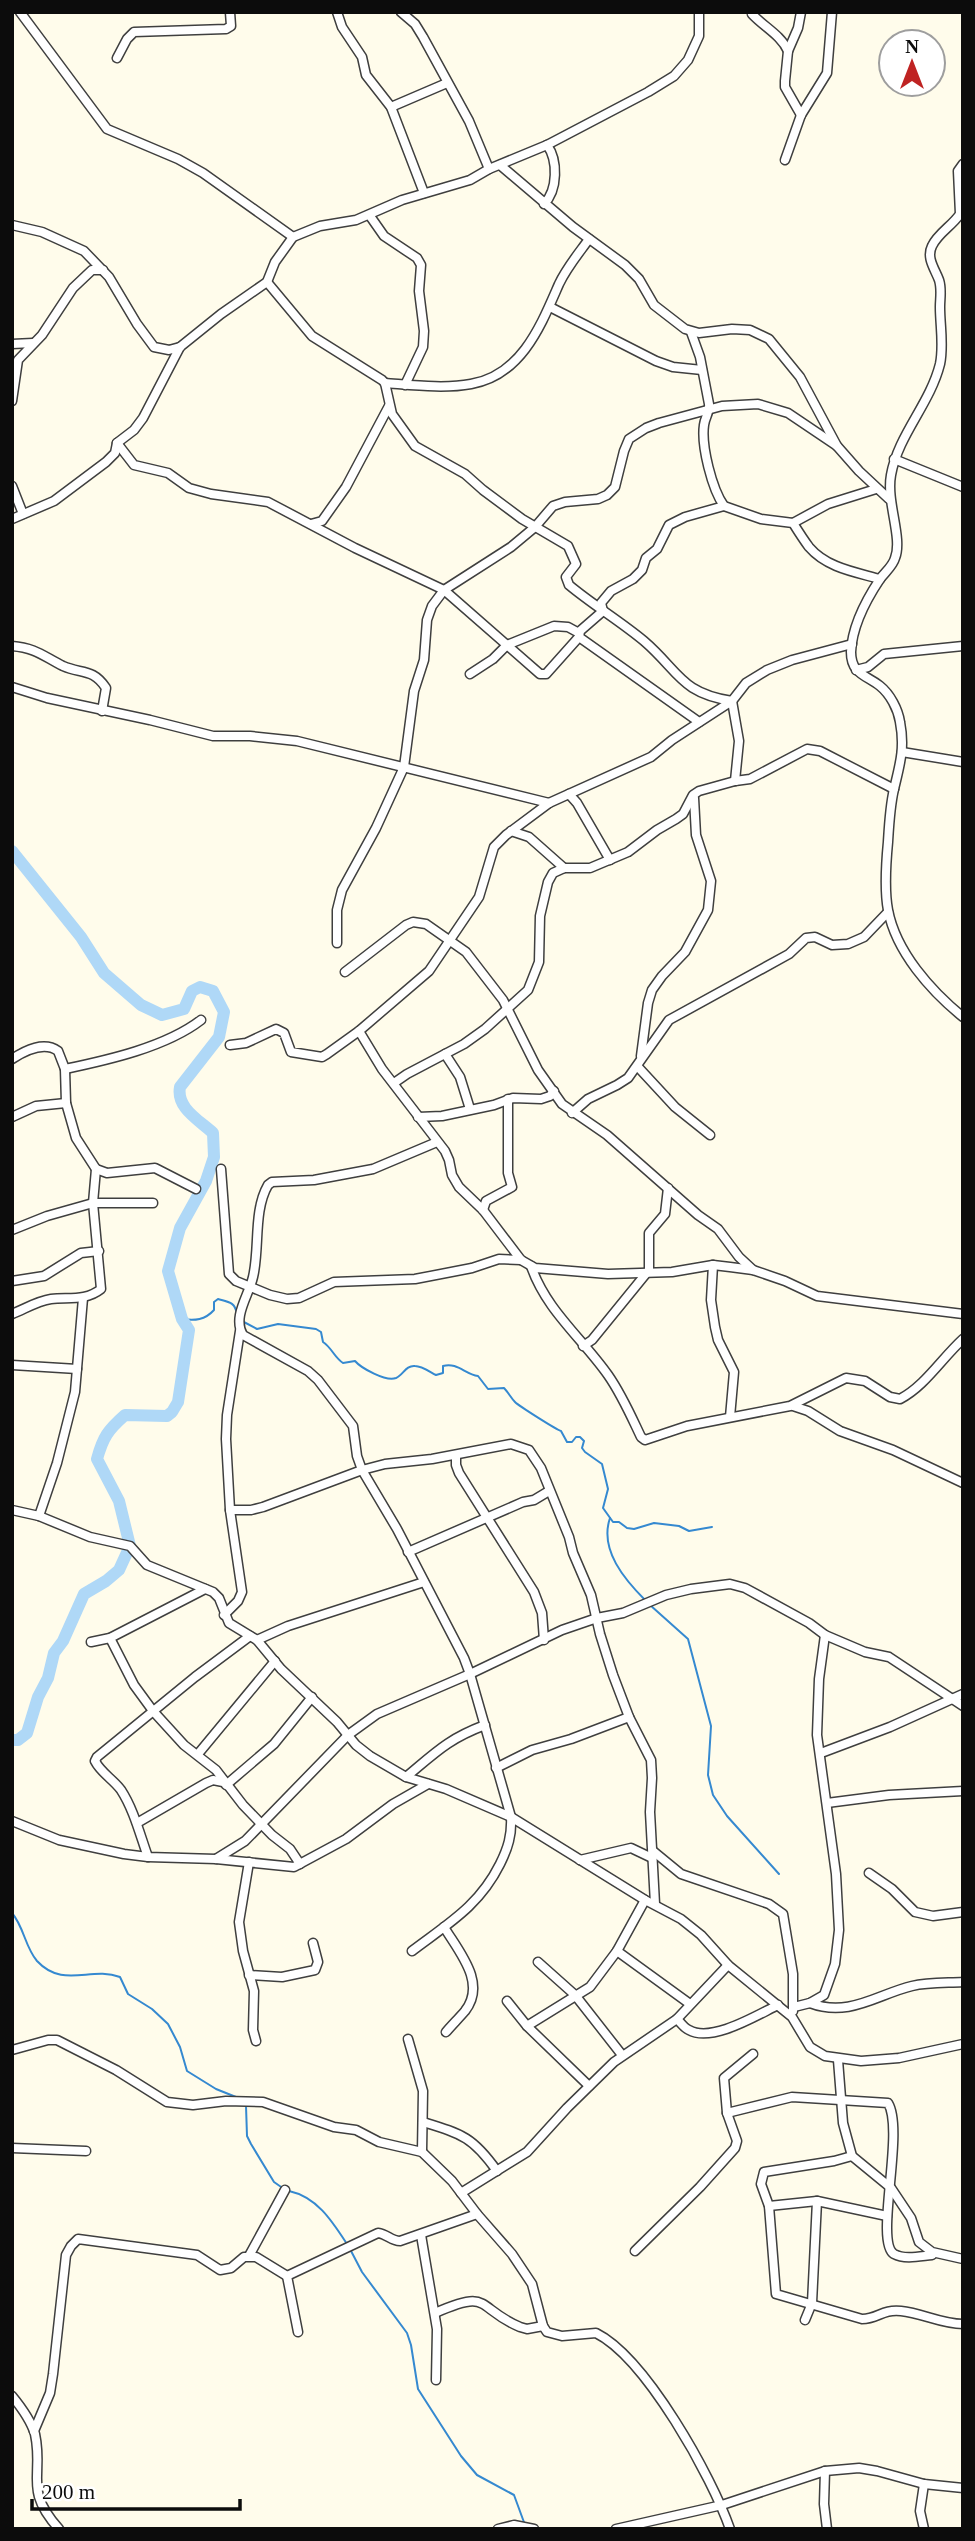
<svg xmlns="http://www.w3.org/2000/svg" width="975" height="2541" viewBox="0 0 975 2541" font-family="Georgia,serif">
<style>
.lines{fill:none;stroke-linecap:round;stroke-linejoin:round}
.stream{stroke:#3589d0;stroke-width:2}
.river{stroke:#afd8f7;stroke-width:12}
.minor-casing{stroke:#3f3f3f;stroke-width:11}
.minor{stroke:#fff;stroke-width:8}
</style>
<rect width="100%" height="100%" fill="#fffceb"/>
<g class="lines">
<g class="stream">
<path d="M182 1319C195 1321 205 1320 214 1310V1302L218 1299C229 1302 235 1302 237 1314"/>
<path d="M242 1321 257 1329 278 1324 316 1329 321 1332 323 1342C332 1348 334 1357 343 1363L355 1361C361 1368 386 1382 396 1378 403 1375 406 1365 415 1366 422 1366 430 1372 436 1375L443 1373V1366C457 1362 465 1374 478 1376L488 1389 504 1388C508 1392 511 1398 515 1402 519 1406 557 1430 561 1431L567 1442H572L576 1437H580L584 1441 582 1448 585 1452 602 1464 608 1489 603 1508 613 1522H619L627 1528 634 1529 654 1523 679 1526 689 1531 712 1527"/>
<path d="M610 1518C599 1550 625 1580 646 1601"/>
<path d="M650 1605 688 1639 711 1726 708 1775 713 1795 727 1816 779 1874"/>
<path d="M12 1743 18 1740"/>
<path d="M12 1913C24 1927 25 1947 37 1961 63 1989 91 1966 120 1977L128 1994 152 2009 168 2024 180 2047 187 2071 216 2089 241 2099"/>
<path d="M246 2106 247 2136 251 2144 274 2182 284 2189"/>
<path d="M289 2191C317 2197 332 2221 347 2244"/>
<path d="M350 2249 362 2272 407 2333 411 2345 418 2389 461 2456 477 2475 514 2495 525 2525"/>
</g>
<path class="river" d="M12 851 81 937 104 973 141 1005 162 1015 184 1009 192 991 200 987 213 991 224 1012 219 1037 180 1087C176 1108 199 1120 213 1133L214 1157 206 1181 180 1228 168 1271 182 1319 189 1330 178 1402 172 1412 167 1416 125 1415C108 1430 103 1437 97 1459L119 1501 130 1546 119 1570 106 1581 84 1594 63 1641 54 1653 48 1678 38 1697 27 1733 18 1740H12"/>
<defs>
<g id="minor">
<path d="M20 12 107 129 178 159 203 173 293 237"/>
<path d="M337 12 342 27 362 57 366 75 391 107 424 193"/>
<path d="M401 12 415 24 423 37 469 121 489 169"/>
<path d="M801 12 798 28 788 51 785 81V87L801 115"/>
<path d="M752 14C764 27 781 35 788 51"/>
<path d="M117 58 127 39 134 32 226 29 231 26 230 12"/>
<path d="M391 107 447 83"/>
<path d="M785 160 801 115 827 73 832 12"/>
<path d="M963 164 958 171 960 214C952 226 938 233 932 246 926 258 935 269 939 280 942 289 940 298 940 307 940 326 944 345 940 364 930 404 898 435 891 475 886 502 903 538 895 558 893 566 885 572 880 579 866 600 852 627 851 652 851 674 866 675 880 686 890 694 898 709 900 722 905 748 900 764 894 789 890 806 889 825 888 842 886 863 884 889 888 910 896 952 931 991 963 1017"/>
<path d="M500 165 573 227 625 265 639 279 654 305 685 329 699 333 732 329 750 330 769 339 800 377 837 446 859 471 889 499"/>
<path d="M544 204C558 190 558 160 547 145"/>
<path d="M370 216 384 236 417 258 421 265 419 291 424 331 423 347 405 385"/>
<path d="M12 225 42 232 84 251 109 277 137 324 154 347 169 350 180 347"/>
<path d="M267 282 312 336 382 380 385 383 392 414 415 446 465 474 483 490 522 519 568 546 576 564 566 577 569 585C593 605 620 621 644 641 679 671 680 693 732 701L739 741 735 781"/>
<path d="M550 307 656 361 673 367 702 370"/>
<path d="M691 332 700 357 709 404C710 412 705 417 704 425 701 446 712 489 724 506L761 519 793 523C798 531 803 539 809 547 827 568 855 572 880 579"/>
<path d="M12 344 33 343"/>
<path d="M385 383C412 385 444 389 471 384 522 375 541 325 559 284 567 267 579 253 589 239"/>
<path d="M12 401 18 360 42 335 73 288 92 270H103"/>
<path d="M117 443 134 465 168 473 189 488 211 494 268 502 355 548 444 590 540 674H546L579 637"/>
<path d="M894 459 963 487"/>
<path d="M12 486 23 514"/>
<path d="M12 519 54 501 106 462 115 453 117 443 134 430 143 418 180 347 221 314 267 282 275 262 293 237 320 226 356 220 402 200 470 180 489 169 547 145 648 92 674 76 688 60 699 36V12"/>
<path d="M793 523 828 504 876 489"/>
<path d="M311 524 322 521 346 487 389 406"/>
<path d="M603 611 580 631 579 637 699 722"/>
<path d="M603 611 601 603 611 591 633 579 642 570 646 558 657 549 669 525 685 517 724 506"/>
<path d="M12 646C36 648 43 656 63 666 81 674 93 668 106 688L102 711"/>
<path d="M856 670 868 667 884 654 963 646"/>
<path d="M470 674 493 659 507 645 554 626 568 627 579 633"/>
<path d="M12 687 47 698 150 720 213 736H250L297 741 549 803"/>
<path d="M902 752 963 762"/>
<path d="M569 794 577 803 610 860"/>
<path d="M511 831 529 837 564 868"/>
<path d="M337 943V910L342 890 376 828 404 767 414 691 424 660 427 620 432 606 444 590 511 547 535 527 553 506 565 502 598 499 607 495 615 487 624 451 629 439 646 428 659 423 722 406 758 404 788 413 837 446"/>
<path d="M345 972 406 925 413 922 426 924 466 952 503 1000 538 1070 562 1104 607 1135 698 1215 718 1229 739 1257 753 1270"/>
<path d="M359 1031 382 1069 445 1151 449 1160 452 1175 459 1187 483 1210 521 1260 535 1268 608 1274 672 1272 713 1265 730 1267 753 1270 785 1281 817 1296 963 1314"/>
<path d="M230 1045 246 1043 276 1029 284 1033 291 1052 322 1057 327 1054 359 1031 429 971 479 897 494 847 506 835 549 803 651 757 672 740 732 701 746 683 767 670 792 660 852 644"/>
<path d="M445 1054 460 1077 470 1109"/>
<path d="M641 1056 648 1003 652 990 662 976 685 952 708 910 711 881 696 835 694 798"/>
<path d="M12 1059C26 1050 44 1041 58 1051L65 1069 66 1103 76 1138 96 1169 107 1173 155 1168 196 1189"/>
<path d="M638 1067 675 1107 710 1135"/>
<path d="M65 1069C108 1060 166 1047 201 1020"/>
<path d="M394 1083 407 1074 464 1044 485 1029 528 990 539 962 540 916 548 882 553 873 564 868H590L628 852 657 830 676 819 683 814 693 795 699 791 735 781 750 779 807 749 820 751 894 789"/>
<path d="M572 1113 588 1099 617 1085 628 1078 669 1020 789 954 806 938 815 937 832 945 848 944 864 937 888 912"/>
<path d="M12 1117 36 1106 66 1103"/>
<path d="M418 1117 442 1116 494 1105 513 1098 541 1099 550 1096 554 1091"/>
<path d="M221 1169 229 1274 236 1281 270 1295 287 1299 299 1298 334 1282 415 1279 472 1268 499 1259 521 1260"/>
<path d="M483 1210 486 1201 512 1187 508 1173V1099"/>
<path d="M12 1230 47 1216 93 1203H153"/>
<path d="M713 1265 711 1300 715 1327 718 1340 734 1372 730 1417"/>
<path d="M531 1266C546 1310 582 1338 608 1375 622 1395 631 1416 641 1437L645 1440 687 1426 790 1406 846 1378 865 1381 890 1397 900 1399C925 1386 942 1358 963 1339"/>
<path d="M12 1281 44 1276 81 1253 99 1251"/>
<path d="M12 1314C25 1309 37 1301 51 1299 69 1297 86 1301 101 1289L93 1203 96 1169"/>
<path d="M583 1346 592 1340 649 1270V1233L665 1214 668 1188"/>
<path d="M12 1365 77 1369"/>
<path d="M793 1406 808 1411 840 1431 893 1450 963 1483"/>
<path d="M456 1455V1465L459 1473 534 1592 542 1613 544 1640"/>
<path d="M12 1510 39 1516 90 1537 130 1546 147 1565 213 1592 219 1598 229 1623 257 1640 281 1669 337 1722 356 1745 370 1756 406 1777 446 1789 511 1817 645 1900 681 1919 701 1935 728 1965 792 2017 810 2047 825 2056 861 2061 899 2058 963 2044"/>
<path d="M230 1510H251L263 1507 362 1470 385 1464 432 1459 511 1444 529 1450 541 1468 569 1537 573 1553 591 1595 600 1634 613 1675 629 1717 651 1760 652 1778 650 1812 655 1904"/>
<path d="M39 1516 57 1463 75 1392 83 1298"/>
<path d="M408 1552 523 1502 534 1500 549 1491"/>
<path d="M224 1615 238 1601 242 1592 230 1510 226 1439 227 1415 240 1331"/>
<path d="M110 1638 134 1685 153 1711 184 1745 216 1770 243 1805 272 1835 290 1849 300 1864"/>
<path d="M257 1640 288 1626 424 1582"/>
<path d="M91 1642 110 1638 205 1589"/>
<path d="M821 1753 890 1727 963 1694"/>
<path d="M198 1754 275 1661"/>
<path d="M496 1768 532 1750 571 1739 629 1717"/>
<path d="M406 1777C436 1752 448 1739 485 1725"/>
<path d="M226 1785 274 1744 312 1697"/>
<path d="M827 1803 889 1795 963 1791"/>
<path d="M12 1821 59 1840 124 1854 148 1857 216 1859 294 1867 346 1839 393 1804 428 1784"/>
<path d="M137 1823 206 1783 213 1780 223 1782"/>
<path d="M653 1851 681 1874 769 1904 783 1914 793 1974V2011"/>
<path d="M148 1857C140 1835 134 1810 121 1790 113 1779 101 1773 95 1761L97 1757 195 1677 250 1636"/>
<path d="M216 1859 245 1841 348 1735 377 1714 470 1674 562 1630 597 1618 623 1613 666 1595 691 1589 730 1584 745 1588 809 1623 825 1635 865 1652 889 1657 963 1706"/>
<path d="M580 1860 631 1848 652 1858"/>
<path d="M249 1862 239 1922 243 1951 254 1991 253 2030 256 2041"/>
<path d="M869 1873 892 1889 915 1912 933 1916 963 1912"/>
<path d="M444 1927C459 1952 487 1983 465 2011 459 2018 452 2025 446 2032"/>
<path d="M412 1951C449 1923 479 1906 500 1864 508 1848 512 1835 511 1817L470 1674 464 1658 397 1529 362 1470 357 1456 353 1426 318 1380 308 1371 243 1335C232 1317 249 1295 253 1277 260 1248 253 1211 268 1185L272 1182 314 1180 373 1169 437 1142"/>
<path d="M617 1951 690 2004"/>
<path d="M538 1962 575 1995 622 2055"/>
<path d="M249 1975 282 1977 315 1970 318 1962 313 1943"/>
<path d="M507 2001 527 2026 589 2086"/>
<path d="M810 2003C849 2018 878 1994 912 1986 928 1982 947 1983 963 1982"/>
<path d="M794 2007 810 2003 824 1995 835 1964 839 1930 836 1874 817 1735 819 1679 825 1635"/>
<path d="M677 2019C681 2023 684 2028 689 2030 712 2043 757 2015 778 2005"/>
<path d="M527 2026 590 1987 617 1951 645 1900"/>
<path d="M408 2039 423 2091 422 2152"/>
<path d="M12 2050 48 2040H57L116 2070 167 2102 193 2105 226 2101 263 2102 334 2127 356 2130 379 2142 422 2152 452 2181 477 2214 512 2254 532 2284 543 2326 547 2332 562 2336 596 2333C646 2358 712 2477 730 2529"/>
<path d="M838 2060 843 2123 852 2156 891 2188 911 2218 919 2242 932 2252 963 2259"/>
<path d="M727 2113 792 2097 888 2103C905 2131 874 2242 894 2254 905 2260 921 2256 932 2255"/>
<path d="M423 2122C462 2134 473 2137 497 2171"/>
<path d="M12 2148 86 2151"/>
<path d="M852 2156 834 2161 764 2172 761 2184 769 2206 776 2294 862 2319C878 2319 882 2309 901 2311 922 2313 941 2324 963 2324"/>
<path d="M461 2193 527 2152 567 2108 614 2062 677 2019 728 1965"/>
<path d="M769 2206 817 2201 887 2216"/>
<path d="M421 2235 437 2329 436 2380"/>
<path d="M635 2251 700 2187 735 2148 737 2141 727 2113 724 2078 753 2054"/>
<path d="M249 2256 285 2190"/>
<path d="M435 2313C492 2288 475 2308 520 2327L527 2329 543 2326"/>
<path d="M805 2320 812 2303 817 2201"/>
<path d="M298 2332 287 2276 378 2233C387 2234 391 2241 400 2241L477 2214"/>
<path d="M12 2396C21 2407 31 2421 35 2434 44 2476 23 2489 59 2529"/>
<path d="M34 2431 50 2393 53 2374 66 2255 71 2246 78 2239 197 2255 220 2270 231 2268 244 2257H256L287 2276"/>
<path d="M825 2471 824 2504 827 2529"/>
<path d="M498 2529 514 2525 534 2529"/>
<path d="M616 2529 722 2505 825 2471 859 2468 877 2471 924 2484 963 2488"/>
<path d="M924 2529 920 2511 924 2484"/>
</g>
</defs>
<use href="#minor" class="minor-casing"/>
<use href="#minor" class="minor"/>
</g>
<rect width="975" height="2541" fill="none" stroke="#0c0c0c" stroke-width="28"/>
<g transform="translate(912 63)"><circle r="33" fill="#ffffff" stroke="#9e9e9e" stroke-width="2"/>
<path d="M0-5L12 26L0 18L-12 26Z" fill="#bf2322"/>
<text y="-10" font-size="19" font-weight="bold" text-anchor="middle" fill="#0c0c0c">N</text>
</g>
<path d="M32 2499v10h208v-10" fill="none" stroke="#0c0c0c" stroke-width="3.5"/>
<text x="42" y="2499" font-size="21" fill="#0c0c0c" stroke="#ffffff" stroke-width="5" paint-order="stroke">200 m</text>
</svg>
